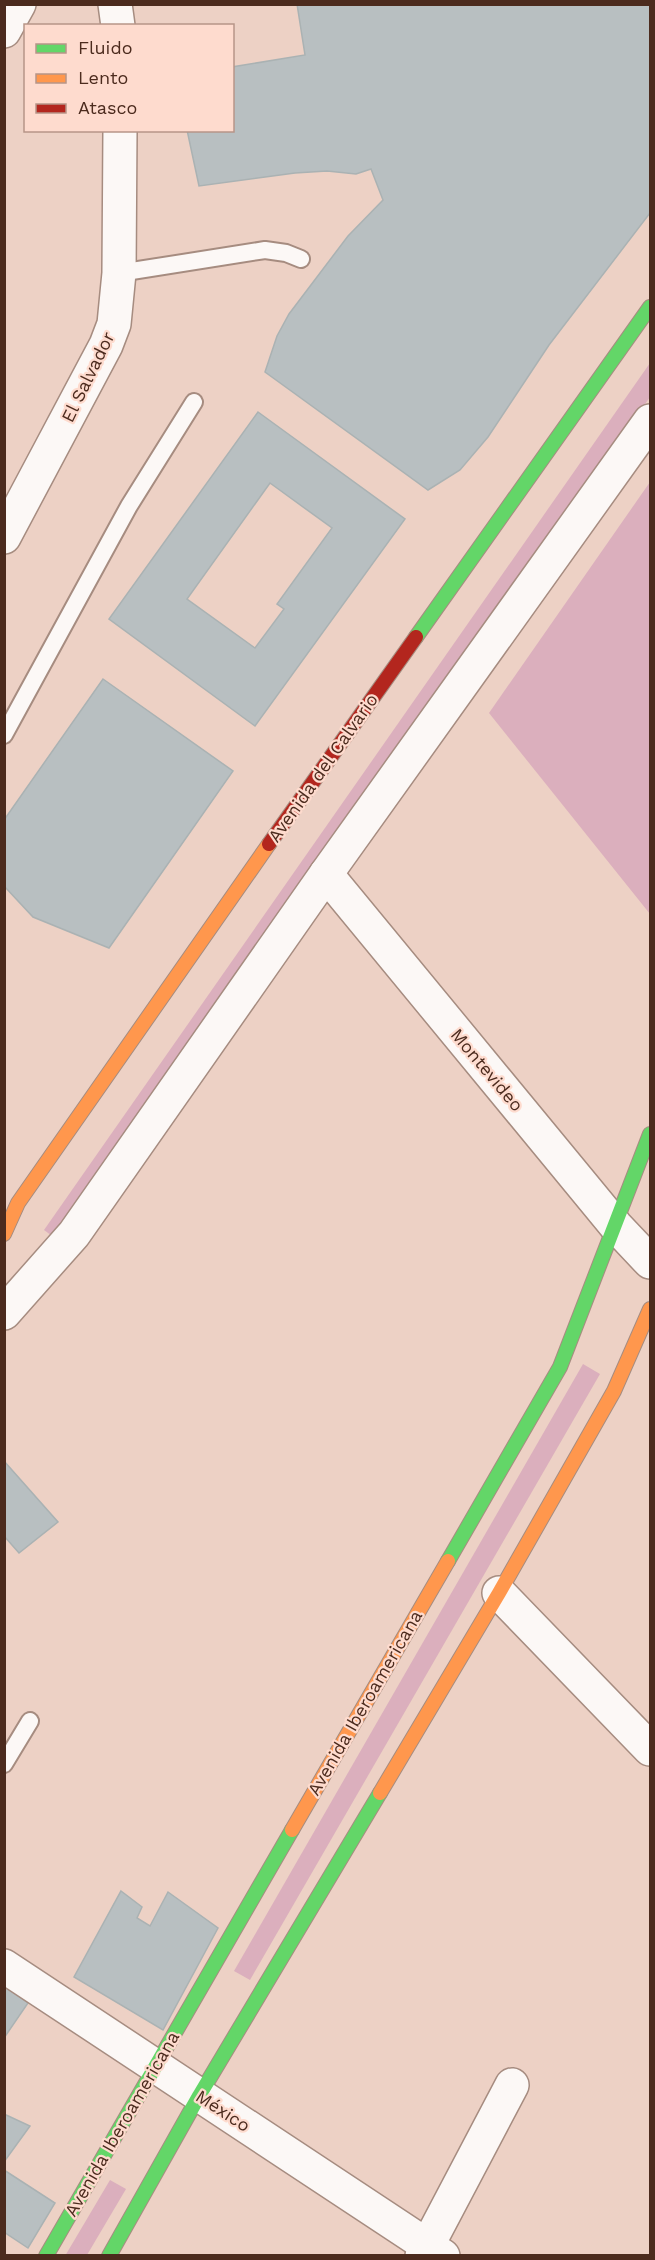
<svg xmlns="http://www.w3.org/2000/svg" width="655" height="2260" viewBox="0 0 655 2260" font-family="'Work Sans',sans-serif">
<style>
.green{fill:#dbafbd}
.building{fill:#b8bfc1;stroke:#aab2b3;stroke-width:1.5;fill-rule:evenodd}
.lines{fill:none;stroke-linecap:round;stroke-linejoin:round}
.lane-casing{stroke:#a68c80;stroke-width:20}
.street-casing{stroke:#a68c80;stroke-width:36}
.fast-casing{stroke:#a68c80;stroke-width:16}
.slow-casing{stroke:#a68c80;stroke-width:16}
.jam-casing{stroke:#a68c80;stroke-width:16}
.lane{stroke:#fcf8f6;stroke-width:16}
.street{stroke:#fcf8f6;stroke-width:33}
.fast{stroke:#63d668;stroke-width:14}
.slow{stroke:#ff974d;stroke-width:14}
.jam{stroke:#b3261e;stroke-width:14}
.labels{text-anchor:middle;stroke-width:4.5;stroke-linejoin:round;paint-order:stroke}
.street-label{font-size:18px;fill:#4c2b1e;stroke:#fedbce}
</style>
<rect width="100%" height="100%" fill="#edd1c5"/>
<g class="green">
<path d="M650 363V397L59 1241 44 1230Z"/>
<path d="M650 482V914L489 713Z"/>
<path d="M583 1364 600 1374 250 1980 234 1971Z"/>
<path d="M110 2180 126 2189 87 2255 65 2256Z"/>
</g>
<g class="building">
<path d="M297 4H650V213L549 345 488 437 460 470 428 490 265 372 277 336 289 314 348 236 383 200 371 169 356 174 327 171 295 173 199 186 187 130H232V67L305 55Z"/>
<path d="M258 412 405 519 255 726 109 619ZM270 483 332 528 277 604 284 609 255 648 187 599Z"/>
<path d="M103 679 233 771 109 948 33 917 4 886V820Z"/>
<path d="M4 1461 58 1522 19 1553 4 1536Z"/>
<path d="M121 1891 142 1907 137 1918 150 1926 168 1892 218 1928 163 2030 74 1977Z"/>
<path d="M4 1986 28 2003 4 2038Z"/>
<path d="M4 2114 30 2126 4 2162Z"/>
<path d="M4 2170 55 2203 28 2248 4 2232Z"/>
</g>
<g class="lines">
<defs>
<g id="lane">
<path d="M119 273 265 250 286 253 301 259"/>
<path d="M4 735 129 506 194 402"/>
<path d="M4 1764 30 1721"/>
</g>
<g id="street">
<path d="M115 4 118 26"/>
<path d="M4 31 19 4"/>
<path d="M4 537 106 345 114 324 119 273 120 130"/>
<path d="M326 874 616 1226 650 1262"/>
<path d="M4 1313 74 1234 326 874 650 421"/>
<path d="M499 1593 650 1749"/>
<path d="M4 1966 443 2256"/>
<path d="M422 2256 512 2085"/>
</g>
<g id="fast">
<path d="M416 637 650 307"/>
<path d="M448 1561 560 1367 650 1134"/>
<path d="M46 2256 292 1830"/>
<path d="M109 2256 199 2096 380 1793"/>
</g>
<g id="slow">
<path d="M4 1234 18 1203 269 844"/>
<path d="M380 1793 499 1593 614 1391 650 1309"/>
<path d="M292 1830 448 1561"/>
</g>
<path id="jam" d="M269 844 416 637"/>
</defs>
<use href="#lane" class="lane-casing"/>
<use href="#street" class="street-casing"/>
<use href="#fast" class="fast-casing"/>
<use href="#slow" class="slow-casing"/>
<use href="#jam" class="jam-casing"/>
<use href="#lane" class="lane"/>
<use href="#street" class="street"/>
<use href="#fast" class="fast"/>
<use href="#slow" class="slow"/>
<use href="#jam" class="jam"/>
</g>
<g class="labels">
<g class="street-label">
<text transform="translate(88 377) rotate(-64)" y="6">El Salvador</text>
<text transform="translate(323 768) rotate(-55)" y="6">Avenida del Calvario</text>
<text transform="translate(487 1070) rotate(50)" y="6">Montevideo</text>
<text transform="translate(365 1703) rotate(-60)" y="6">Avenida Iberoamericana</text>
<text transform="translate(223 2111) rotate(33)" y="6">México</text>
<text transform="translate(122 2124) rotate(-60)" y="6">Avenida Iberoamericana</text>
</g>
</g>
<rect width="655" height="2260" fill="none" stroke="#4c2b1e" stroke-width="12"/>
<rect x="24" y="24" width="210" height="108" fill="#fedbce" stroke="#b79588" stroke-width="1.5"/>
<rect x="36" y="44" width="30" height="9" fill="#63d668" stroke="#b79588" stroke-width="1.5"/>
<text x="78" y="54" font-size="18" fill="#4c2b1e">Fluido</text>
<rect x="36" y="74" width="30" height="9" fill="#ff974d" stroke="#b79588" stroke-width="1.5"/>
<text x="78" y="84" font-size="18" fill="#4c2b1e">Lento</text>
<rect x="36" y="104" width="30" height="9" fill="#b3261e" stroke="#b79588" stroke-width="1.5"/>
<text x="78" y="114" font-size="18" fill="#4c2b1e">Atasco</text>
</svg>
